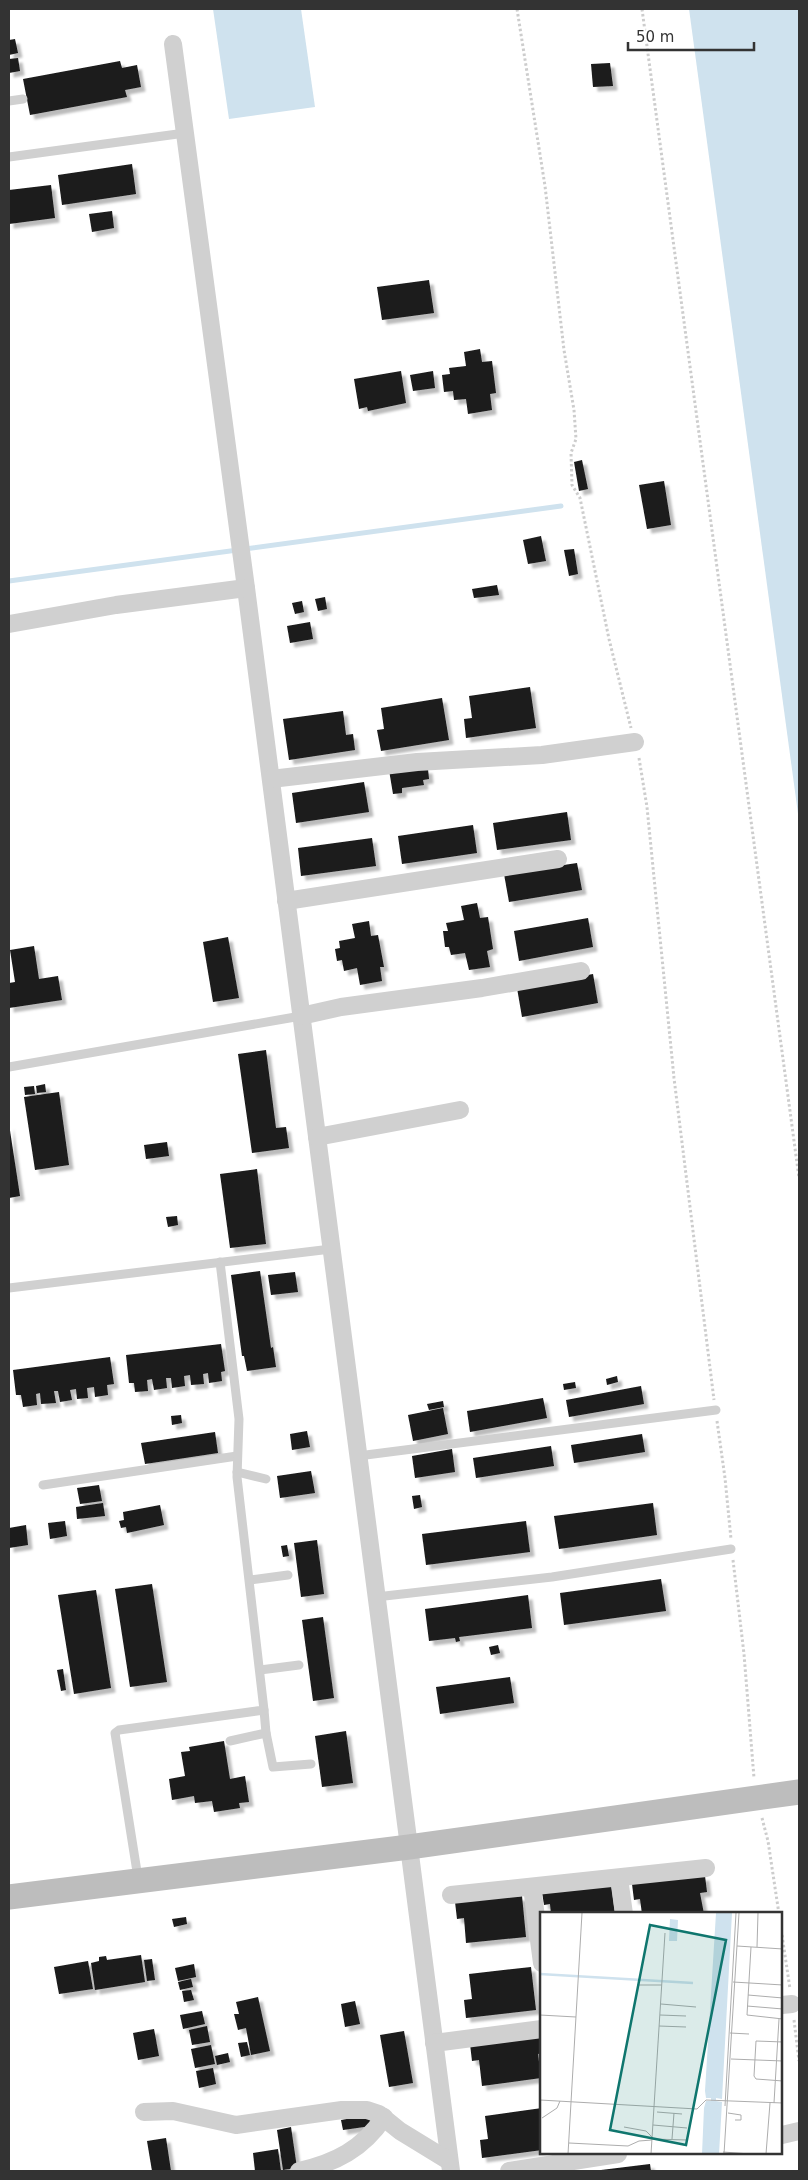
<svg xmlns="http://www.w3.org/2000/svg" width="808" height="2180" viewBox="0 0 808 2180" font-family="'DejaVu Sans',sans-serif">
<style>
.water{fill:#cfe2ee}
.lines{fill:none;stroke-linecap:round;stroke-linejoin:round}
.stream{stroke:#cfe2ee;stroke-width:5}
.building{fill:#1a1a1a;filter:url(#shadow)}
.path{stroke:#cdcdcd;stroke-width:3;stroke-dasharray:2.5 2.5;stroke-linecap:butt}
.lane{stroke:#d0d0d0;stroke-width:9}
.street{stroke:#d0d0d0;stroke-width:18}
.secondary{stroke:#bdbdbd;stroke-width:25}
.inset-river{fill:none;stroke:#cfe2ee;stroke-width:2.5}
.inset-road{fill:none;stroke:#adadad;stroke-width:1}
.view{fill:#0f766e;fill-opacity:0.15;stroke:#0f766e;stroke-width:2.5}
.inset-edge{fill:none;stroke:#333;stroke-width:2.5}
</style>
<defs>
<filter id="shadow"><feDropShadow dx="4.5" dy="4.5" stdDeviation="1" flood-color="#0004"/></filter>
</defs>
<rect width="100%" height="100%" fill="#fff"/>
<g class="water">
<path d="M213 9H301L315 107 229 119Z"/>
<path d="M689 9H799V821Z"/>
</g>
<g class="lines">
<path class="stream" d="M9 581 561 506"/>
</g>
<g class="building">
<path d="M15 39 18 53 9 55V40Z"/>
<path d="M18 58 20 71 9 73V59Z"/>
<path d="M120 61 122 68 137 65 141 87 125 90 127 97 30 115 23 79Z"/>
<path d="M610 63 613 86 593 87 591 64Z"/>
<path d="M132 164 136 194 62 205 58 175Z"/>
<path d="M51 185 55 218 9 224V190Z"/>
<path d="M112 211 114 228 92 232 89 214Z"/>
<path d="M429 280 434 313 382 320 377 287Z"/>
<path d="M480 349 482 362 492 361 496 393 490 394 492 410 468 414 466 399 454 400 453 391 444 392 442 375 450 374 449 368 466 366 464 352Z"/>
<path d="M401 371 406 403 368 411 367 407 359 409 354 379Z"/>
<path d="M433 371 435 388 413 391 410 375Z"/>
<path d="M582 460 588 489 579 491 574 462Z"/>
<path d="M664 481 671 525 647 529 639 485Z"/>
<path d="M541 536 546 561 528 564 523 540Z"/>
<path d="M574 549 578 574 569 576 564 550Z"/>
<path d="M497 585 499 595 474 598 472 589Z"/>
<path d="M325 597 327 609 318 611 315 599Z"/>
<path d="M302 601 304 612 295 614 292 603Z"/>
<path d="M310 622 313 639 290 643 287 626Z"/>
<path d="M530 687 536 728 466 738 464 719 472 718 469 696Z"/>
<path d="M442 698 449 740 381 751 377 730 384 729 381 708Z"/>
<path d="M343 711 346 735 353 734 355 750 289 760 283 719Z"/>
<path d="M428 769 429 779 423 780 424 785 402 788V793L393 794 389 770Z"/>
<path d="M364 782 369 812 296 823 292 793Z"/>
<path d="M567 812 571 840 497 850 493 823Z"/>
<path d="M473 825 477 853 402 864 398 836Z"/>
<path d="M372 838 376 866 301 876 298 848Z"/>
<path d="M577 863 582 890 509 902 504 874Z"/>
<path d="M477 903 480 918 488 917 493 949 487 951 490 967 469 970 465 953 451 955 449 947H445L443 931H448L446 923 464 920 461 906Z"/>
<path d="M588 918 593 947 519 961 514 931Z"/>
<path d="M369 921 371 936 378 935 384 967H380L382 981 360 985 357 968 344 971 342 960 337 961 335 949 340 948 339 941 355 938 352 924Z"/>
<path d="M228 937 239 998 213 1002 203 942Z"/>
<path d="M34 946 39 979 58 976 62 1000 9 1008V983L15 982 10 950Z"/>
<path d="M593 974 598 1003 522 1017 517 988Z"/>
<path d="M266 1050 276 1128 286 1127 289 1148 252 1153 238 1054Z"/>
<path d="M45 1084 46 1092 37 1093 36 1086Z"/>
<path d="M34 1086 35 1094 25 1095 24 1087Z"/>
<path d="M59 1092 69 1165 35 1170 24 1097Z"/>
<path d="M9 1124 20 1196 9 1198Z"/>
<path d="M167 1142 169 1156 146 1159 144 1145Z"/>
<path d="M257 1169 266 1244 230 1248 220 1174Z"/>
<path d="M177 1216 178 1225 168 1227 166 1217Z"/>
<path d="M260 1271 271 1348 273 1347 276 1367 247 1371 244 1356H242L231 1275Z"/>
<path d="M295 1272 298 1292 271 1295 268 1275Z"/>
<path d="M221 1344 225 1371 221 1372 222 1381 209 1383 208 1373 203 1374 204 1384 191 1385 190 1375 184 1376 185 1386 172 1388 171 1378H166L167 1388 154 1390 152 1379 147 1380 148 1391 135 1392 134 1383H129L126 1355Z"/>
<path d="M110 1357 114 1384 107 1385 108 1395 95 1397 94 1387 87 1388 88 1398 77 1399 76 1389 70 1390 72 1400 60 1402 58 1391H54L56 1403 41 1404 40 1393 36 1394 37 1405 23 1407 21 1395H16L13 1370Z"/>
<path d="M617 1376 618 1382 607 1385 606 1379Z"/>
<path d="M575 1382 576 1388 564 1390 563 1384Z"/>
<path d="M641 1386 644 1404 569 1417 566 1400Z"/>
<path d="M543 1398 547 1418 470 1432 467 1411Z"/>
<path d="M443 1401 444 1407 429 1410 427 1404Z"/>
<path d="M443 1408 448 1434 413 1441 408 1415Z"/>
<path d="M181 1415 182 1423 172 1425 171 1416Z"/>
<path d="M307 1431 310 1447 292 1450 290 1434Z"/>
<path d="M215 1432 218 1453 145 1464 141 1443Z"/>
<path d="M642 1434 645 1452 574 1463 571 1445Z"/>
<path d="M551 1446 554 1466 476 1478 473 1458Z"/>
<path d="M452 1449 455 1472 415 1478 412 1456Z"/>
<path d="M311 1471 315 1493 280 1498 277 1476Z"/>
<path d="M99 1485 102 1501 80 1504 77 1488Z"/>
<path d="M420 1495 422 1507 414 1509 412 1496Z"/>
<path d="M103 1503 105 1516 77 1519 76 1507Z"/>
<path d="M653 1503 657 1535 559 1549 554 1516Z"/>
<path d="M160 1505 164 1525 127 1533 126 1527 121 1528 119 1521 124 1520 123 1512Z"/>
<path d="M65 1521 67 1536 50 1539 48 1523Z"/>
<path d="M526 1521 530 1552 426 1565 422 1534Z"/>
<path d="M26 1525 28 1545 9 1548V1528Z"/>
<path d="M317 1540 324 1594 301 1597 294 1543Z"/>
<path d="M287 1545 289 1556 283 1557 281 1546Z"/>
<path d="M661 1579 666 1611 564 1625 560 1593Z"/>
<path d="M152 1584 167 1682 130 1687 115 1589Z"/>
<path d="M96 1590 111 1688 74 1694 58 1595Z"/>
<path d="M528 1595 532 1628 459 1637 460 1641 456 1642 455 1638 429 1641 425 1609Z"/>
<path d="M323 1617 334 1698 313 1701 302 1620Z"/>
<path d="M498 1645 500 1653 491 1655 489 1647Z"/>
<path d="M63 1669 66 1690 61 1691 57 1670Z"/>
<path d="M510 1677 514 1703 440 1714 436 1687Z"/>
<path d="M346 1731 353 1783 322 1787 315 1736Z"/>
<path d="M224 1741 230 1779 245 1776 249 1802 239 1803 240 1808 214 1812 212 1801 195 1803 194 1796 172 1800 169 1779 185 1776 181 1752 190 1751 189 1747Z"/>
<path d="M705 1876 707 1892 700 1893 704 1914H642L640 1899 634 1900 632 1884Z"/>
<path d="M611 1883 615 1914H551L550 1904 544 1905 542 1892Z"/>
<path d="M522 1896 526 1937 466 1943 464 1918 457 1919 455 1902Z"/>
<path d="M186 1917 187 1924 174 1927 172 1919Z"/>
<path d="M141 1955 145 1982 95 1990 91 1963 99 1961V1957L106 1956 107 1960Z"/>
<path d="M152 1959 155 1980 147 1981 144 1960Z"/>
<path d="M88 1961 93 1989 59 1994 54 1967Z"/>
<path d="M194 1964 196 1977 178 1981 175 1968Z"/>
<path d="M531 1967 536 2010 466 2018 464 2000 472 1999 469 1974Z"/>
<path d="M191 1979 193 1987 180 1990 178 1982Z"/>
<path d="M191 1990 194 2000 184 2002 182 1991Z"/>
<path d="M258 1997 270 2051 251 2055 246 2028 238 2030 234 2014H239L236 2002Z"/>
<path d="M355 2001 360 2024 345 2027 341 2004Z"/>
<path d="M202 2011 205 2024 183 2029 180 2015Z"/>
<path d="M207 2026 210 2042 192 2045 189 2030Z"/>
<path d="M154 2029 159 2056 138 2060 133 2033Z"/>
<path d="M404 2031 413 2083 389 2087 380 2035Z"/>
<path d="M542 2037V2053L538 2054 541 2078 482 2086 479 2060 472 2061 470 2044Z"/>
<path d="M247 2042 250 2055 241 2057 238 2043Z"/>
<path d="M211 2045 215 2064 195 2068 191 2049Z"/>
<path d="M228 2053 230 2062 217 2065 215 2056Z"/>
<path d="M213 2068 216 2084 199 2088 196 2071Z"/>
<path d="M542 2108V2150L482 2158 480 2140 488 2139 485 2116Z"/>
<path d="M370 2115 371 2126 343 2130 341 2120Z"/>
<path d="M291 2127 297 2168 283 2170 277 2130Z"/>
<path d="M166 2138 171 2171H152L147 2141Z"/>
<path d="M278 2149 281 2171H255L253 2153Z"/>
<path d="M650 2164 651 2171H601V2170Z"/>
</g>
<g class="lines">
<g class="path">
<path d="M517 9 545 186 564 350 574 410 576 439 571 453 572 485 580 498 609 639 631 728"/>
<path d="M642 9 799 1178"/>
<path d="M639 758 647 807 674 1078 714 1400"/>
<path d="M717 1421 725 1478 731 1539"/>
<path d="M733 1560 744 1654 754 1778"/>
<path d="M762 1818 768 1841 779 1914"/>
<path d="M782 1935 790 1989"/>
<path d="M794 2020 799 2061"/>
</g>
<g class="lane">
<path d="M9 101 23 99"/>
<path d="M9 157 185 133"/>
<path d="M9 1067 301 1016"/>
<path d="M9 1288 331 1249"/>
<path d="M358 1456 716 1410"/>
<path d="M237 1472 266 1479"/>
<path d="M43 1485 237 1456"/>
<path d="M250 1580 288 1575"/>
<path d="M376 1597 552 1577 731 1549"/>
<path d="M260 1670 299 1665"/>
<path d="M266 1733 273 1767 311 1764"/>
<path d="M230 1741 266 1733 264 1710"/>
<path d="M138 1878 115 1733 119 1730 264 1710 237 1477 239 1419 220 1262"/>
</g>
<g class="street">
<path d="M173 44 246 588 451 2171"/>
<path d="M9 624 116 605 246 588"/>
<path d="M271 779 417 762 542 755 635 742"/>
<path d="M286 901 558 859"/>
<path d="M301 1016 341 1007 482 988 581 971"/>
<path d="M317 1137 460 1110"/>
<path d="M619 1878 624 1914"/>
<path d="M532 1887 542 1963"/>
<path d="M451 1895 706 1868"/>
<path d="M782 2005 792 2004"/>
<path d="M434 2043 542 2029"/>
<path d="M144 2112 173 2111 236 2125 342 2110H367L379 2114 400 2131 449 2161"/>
<path d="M782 2135 799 2131"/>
<path d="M299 2171C335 2163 363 2149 384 2117"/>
<path d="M509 2171 618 2154"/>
</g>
<path class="secondary" d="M9 1897 409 1847 799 1792"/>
</g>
<g transform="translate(540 1912)">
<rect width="242" height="242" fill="#fff"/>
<path d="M176 1H192L182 187 176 186V189L182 190 179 242H162L164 196 166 189H171V186H166L165 179ZM130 7 138 8 137 29H129Z" fill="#cfe2ee"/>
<path class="inset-river" d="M0 62 153 71"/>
<path class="inset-road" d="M197 34 243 37M211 35 207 103 243 107M217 35 218 1M193 70 243 73M97 73H122M208 83 243 86M121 92 156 95M207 94 243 97M0 103 36 105M120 103 146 104M119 114 146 115M190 121 209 122M243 130 216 129 214 164 216 167 243 169M191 147 243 149M0 188 157 197 166 188 243 191M234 191 239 107M185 194 196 1M117 200 142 202M188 201 201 203V208H195M2 206 17 196 20 189M113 213 147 216M84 215 106 219 112 225M112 227 147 228M132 227 134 201M29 231 88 234 99 229 112 228M183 240 210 242M28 242 42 1M111 242 125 21M184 242 199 1M226 242 230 191"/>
<path class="view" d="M110 13 186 28 146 233 70 218Z"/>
<rect width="242" height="242" class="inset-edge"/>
</g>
<rect width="808" height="2180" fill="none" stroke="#333333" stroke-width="20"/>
<path d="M628 42v8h126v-8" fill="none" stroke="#333333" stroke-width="2.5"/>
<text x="636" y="42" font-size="15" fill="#333333" stroke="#ffffff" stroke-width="4" paint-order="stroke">50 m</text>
</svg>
